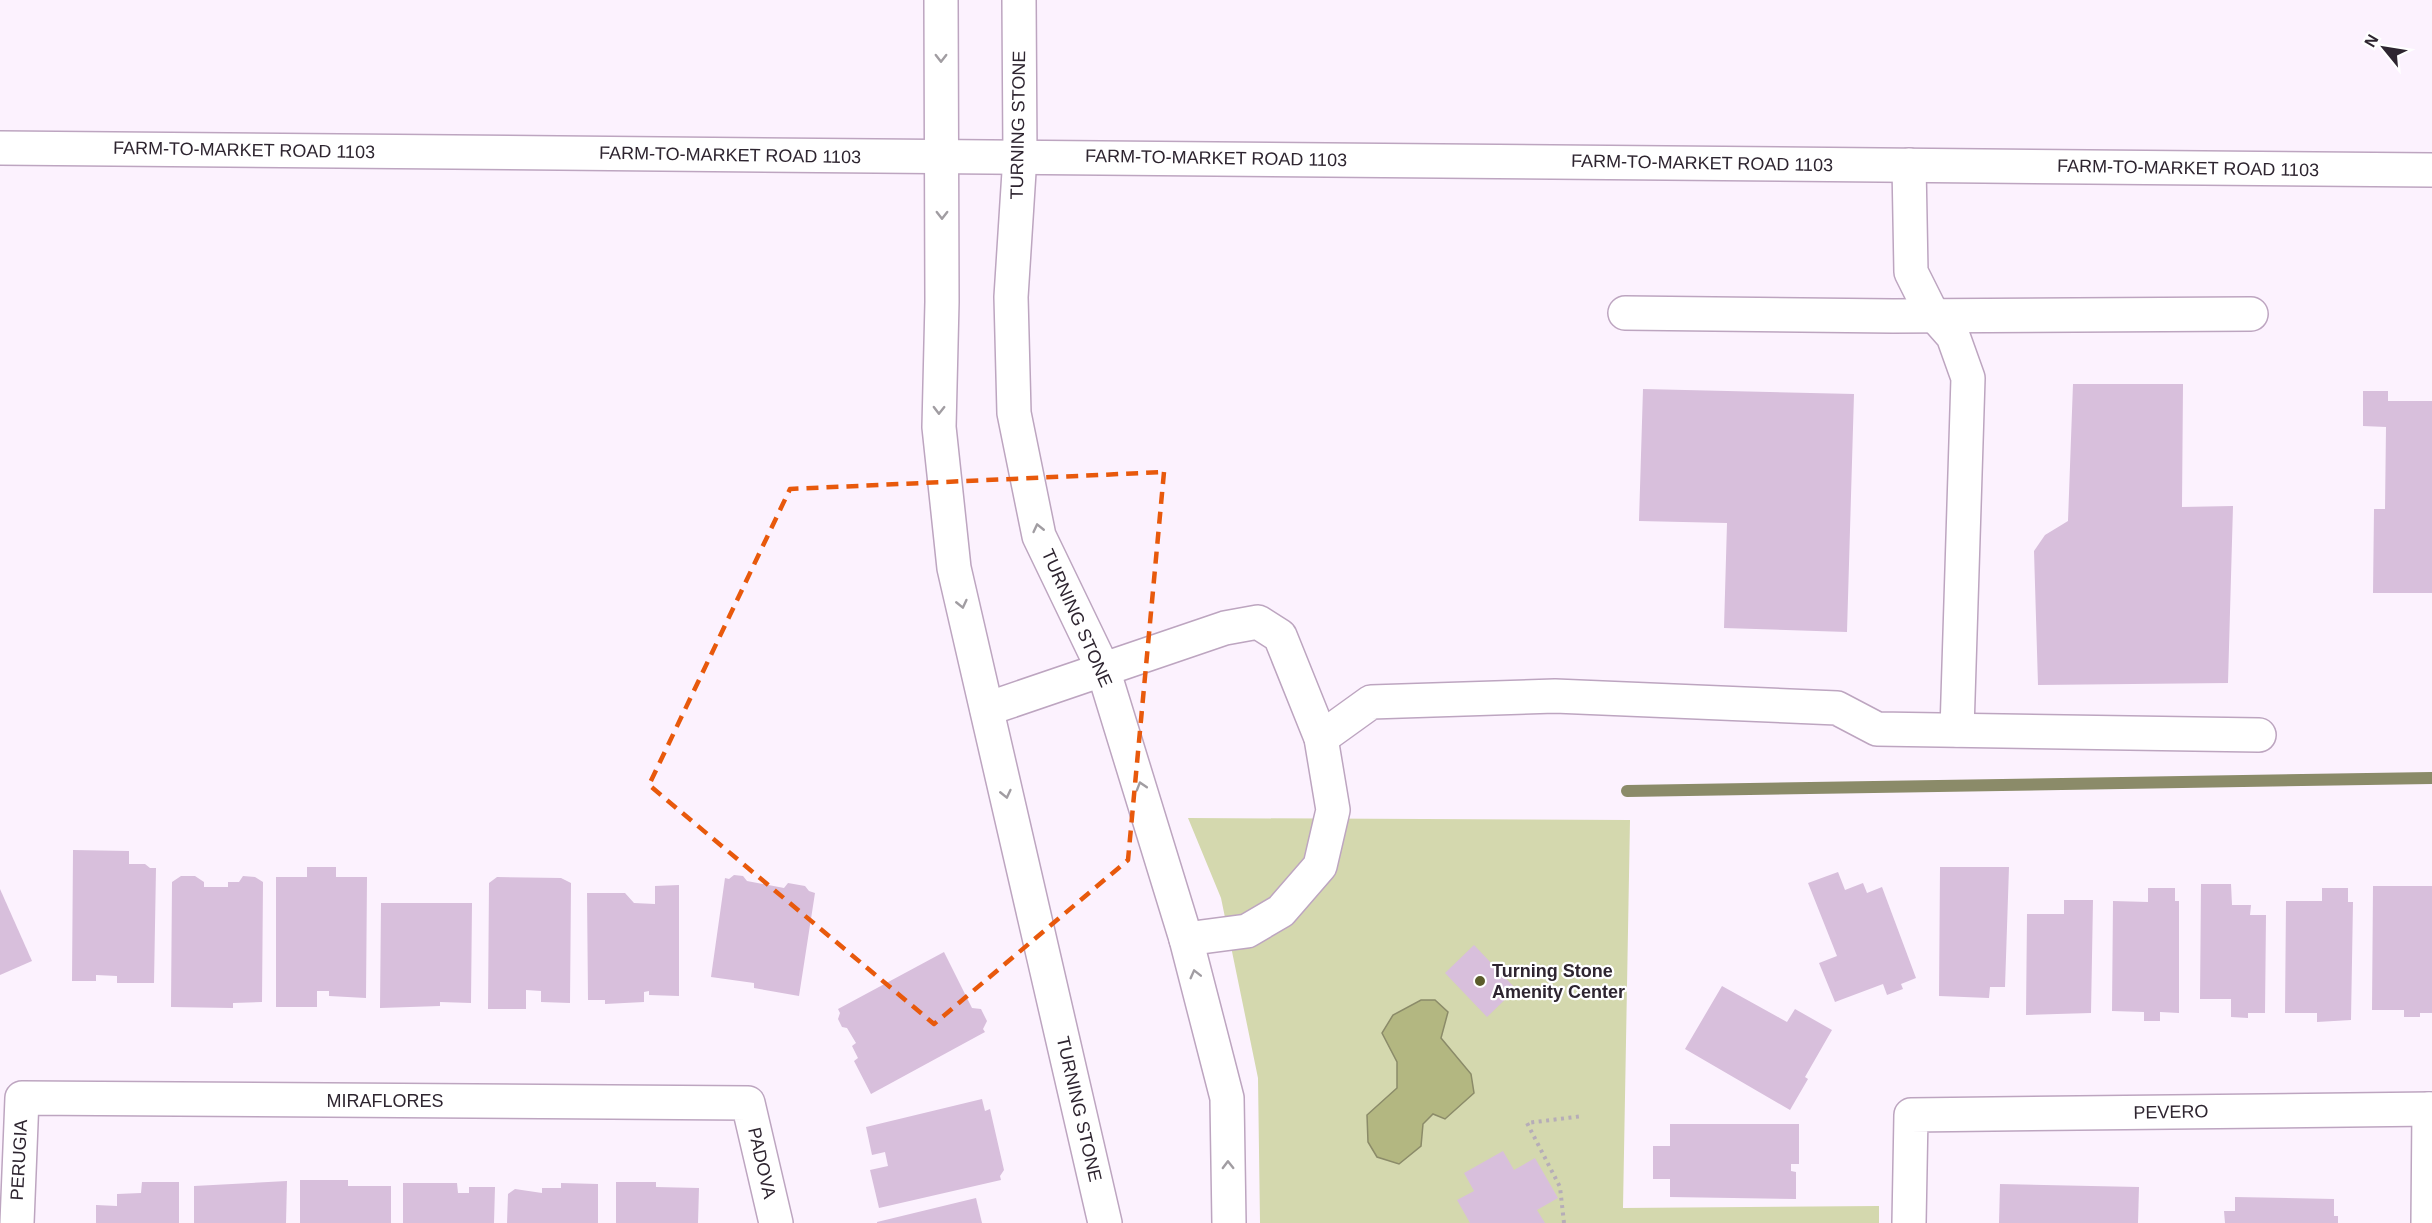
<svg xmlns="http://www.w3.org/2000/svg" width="2432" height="1223" viewBox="0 0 2432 1223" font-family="Arial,sans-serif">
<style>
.green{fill:#d4d8ae}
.water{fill:#b3b781;stroke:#8b8b69;stroke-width:1.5}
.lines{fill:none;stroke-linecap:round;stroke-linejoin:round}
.stream{stroke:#8b8b69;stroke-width:12}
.building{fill:#d8bfdc}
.minor-casing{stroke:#bda5c0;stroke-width:36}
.major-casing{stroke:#bda5c0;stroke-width:36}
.path{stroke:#b6adb8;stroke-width:4;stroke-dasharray:3 4.5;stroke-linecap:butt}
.minor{stroke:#fff;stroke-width:33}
.major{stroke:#fff;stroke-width:33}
.oneway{stroke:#a19da2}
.marked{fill:none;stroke:#e8590c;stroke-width:4.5;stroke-dasharray:12 8;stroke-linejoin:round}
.poi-dot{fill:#5a5c2a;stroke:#fff;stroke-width:2}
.labels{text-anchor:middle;stroke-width:4.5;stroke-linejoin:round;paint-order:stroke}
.street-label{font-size:18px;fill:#2e2530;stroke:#fff}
.poi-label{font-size:18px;font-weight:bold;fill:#2e2530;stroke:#fff;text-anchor:start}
</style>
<rect width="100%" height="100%" fill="#fcf2fe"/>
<path class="green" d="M1188 818 1630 820 1623 1208 1879 1206V1223H1260L1258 1078 1221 898Z"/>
<path class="water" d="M1421 1000H1435L1448 1012 1441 1038 1471 1074 1474 1093 1445 1119 1433 1114 1423 1124 1421 1146 1399 1164 1377 1157 1368 1142 1367 1115 1397 1088V1062L1382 1033 1393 1015Z"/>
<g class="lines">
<path class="stream" d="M1627 791 2432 778"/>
</g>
<g class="building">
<path d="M2073 384H2183L2182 507 2233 506 2228 683 2038 685 2034 551 2045 535 2068 521Z"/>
<path d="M1643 389 1854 394 1847 632 1724 628 1727 523 1639 521Z"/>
<path d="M2363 391H2388V401H2432V593H2373L2374 509H2385L2386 427 2363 426Z"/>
<path d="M73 850 129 851V864H145L150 868H156L154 983H117V976L96 975V981H72Z"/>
<path d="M307 867H336V877H367L366 998 329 996V991H317V1007H276V877H307Z"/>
<path d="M1940 867H2009L2005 987H1990L1989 998 1939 996Z"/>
<path d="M1838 872 1845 890 1863 883 1867 893 1882 887 1916 978 1901 984 1903 989 1887 995 1883 984 1835 1002 1819 963 1837 956 1808 883Z"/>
<path d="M734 875 743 876 747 881 784 888 788 883 805 886 809 891 815 893 799 996 754 988V983L711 977 725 878 729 879Z"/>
<path d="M181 876H195L204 882V887H228V882H239L243 876 255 877 263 882 262 1002 233 1003V1008L171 1007 172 882Z"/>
<path d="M497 877 561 878 571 883 570 1003 541 1002V991L526 990V1009H488L489 883Z"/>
<path d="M2201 884H2231L2232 905H2251L2250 915H2266L2265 1013H2248V1018L2231 1017V999H2200Z"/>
<path d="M679 885V996L649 995V991L644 992V1002L605 1004V1000H588L587 893H625L634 903 655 904V886Z"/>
<path d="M2373 886H2432V1013H2420V1017H2404V1010H2372Z"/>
<path d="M2148 888H2175V901H2179V1013L2160 1012V1021H2144V1012L2112 1011 2113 901 2148 902Z"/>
<path d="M2322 888H2348V902H2353L2351 1020 2317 1022V1013H2285L2286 901H2322Z"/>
<path d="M0 889 32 961 0 975Z"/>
<path d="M2064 900H2093L2091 1013 2026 1015 2027 914H2064Z"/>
<path d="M381 903H472L471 1003 440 1002V1006L380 1008Z"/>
<path d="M1474 945 1516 989 1487 1017 1445 973Z"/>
<path d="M944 952 972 1008 981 1009 987 1021 983 1029 985 1032 871 1094 854 1061 858 1058 852 1046 856 1043 847 1028 842 1027 838 1019 840 1013 838 1009Z"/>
<path d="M1722 986 1787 1022 1795 1009 1832 1030 1805 1077 1808 1079 1790 1110 1685 1049Z"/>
<path d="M982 1099 985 1111 990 1109 1004 1170 1000 1176 1001 1180 879 1208 870 1170 888 1166 885 1152 872 1155 866 1127Z"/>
<path d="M1670 1124H1799V1164H1791V1171L1796 1172V1199L1670 1197V1179H1653V1146H1670Z"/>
<path d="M1503 1151 1514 1170 1535 1158 1558 1198 1537 1210 1545 1223H1470L1457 1200 1474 1191 1464 1173Z"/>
<path d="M300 1180H348V1186H391V1223H300Z"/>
<path d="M287 1181 286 1223H194V1186Z"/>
<path d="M142 1182H179V1223H96V1205L117 1206V1194L141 1193Z"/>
<path d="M616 1182H656V1187L699 1188 698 1223H616Z"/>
<path d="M403 1183H457L458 1193H469V1187H495L494 1223H403Z"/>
<path d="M561 1183 598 1184V1223H507L508 1194 515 1189 542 1193V1188H561Z"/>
<path d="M2000 1184 2139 1187 2138 1223H1999Z"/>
<path d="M2235 1197 2334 1199V1216H2338V1223H2225L2224 1211H2235Z"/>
<path d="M976 1198 982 1223H877V1222Z"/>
</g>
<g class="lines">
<defs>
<g id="minor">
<path d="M941 0 942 302 939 427 954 568 1105 1223"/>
<path d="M1019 0 1020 156 1011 297 1014 413 1039 536 1103 669 1186 939 1227 1098 1229 1223"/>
<path d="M1909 165 1911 272 1930 310 1953 336 1968 378 1957 730"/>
<path d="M1625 313 1893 316 2251 314"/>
<path d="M987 709 1225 628 1258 622 1280 636 1321 738 1333 810 1320 866 1281 911 1247 931 1186 939"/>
<path d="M1321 738 1371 702 1555 696 1837 708 1877 729 2259 735"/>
<path d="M17 1223 22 1098 748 1103 776 1223"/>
<path d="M1909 1223 1911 1115 2432 1109"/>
<path d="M2428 1223 2429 1109"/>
</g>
<path id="major" d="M0 148 2432 170"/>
</defs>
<use href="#minor" class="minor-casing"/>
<use href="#major" class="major-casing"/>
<path class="path" d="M1564 1223 1560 1187 1527 1123 1583 1116"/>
<use href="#minor" class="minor"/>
<use href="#major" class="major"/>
</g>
<defs><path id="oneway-chevron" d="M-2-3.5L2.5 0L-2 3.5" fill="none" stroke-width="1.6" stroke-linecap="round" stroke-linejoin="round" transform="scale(1.5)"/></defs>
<g class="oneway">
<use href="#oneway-chevron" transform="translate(941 58) rotate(90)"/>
<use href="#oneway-chevron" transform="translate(942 215) rotate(90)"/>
<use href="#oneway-chevron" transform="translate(939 410) rotate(91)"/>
<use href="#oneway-chevron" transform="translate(1038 528) rotate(-103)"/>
<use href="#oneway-chevron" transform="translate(962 604) rotate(77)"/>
<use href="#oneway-chevron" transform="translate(1141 786) rotate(-107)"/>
<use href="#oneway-chevron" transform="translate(1006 794) rotate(77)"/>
<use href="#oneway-chevron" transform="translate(1195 974) rotate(-104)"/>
<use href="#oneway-chevron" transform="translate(1228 1165) rotate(-91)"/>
</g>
<path class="marked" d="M1164 472 1128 860 934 1024 649 785 790 489Z"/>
<circle class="poi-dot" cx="1480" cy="981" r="6"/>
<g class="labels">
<g class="street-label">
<text transform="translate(1018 125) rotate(-89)" y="6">TURNING STONE</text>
<text transform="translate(244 150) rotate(1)" y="6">FARM-TO-MARKET ROAD 1103</text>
<text transform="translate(730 155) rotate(1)" y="6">FARM-TO-MARKET ROAD 1103</text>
<text transform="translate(1216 158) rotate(1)" y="6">FARM-TO-MARKET ROAD 1103</text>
<text transform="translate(1702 163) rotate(1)" y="6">FARM-TO-MARKET ROAD 1103</text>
<text transform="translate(2188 168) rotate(1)" y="6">FARM-TO-MARKET ROAD 1103</text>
<text transform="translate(1077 618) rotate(66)" y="6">TURNING STONE</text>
<text x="385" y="1107">MIRAFLORES</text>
<text transform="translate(1079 1109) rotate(77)" y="6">TURNING STONE</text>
<text transform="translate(2171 1112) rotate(-1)" y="6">PEVERO</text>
<text transform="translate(19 1160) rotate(-87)" y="6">PERUGIA</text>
<text transform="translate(762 1163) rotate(77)" y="6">PADOVA</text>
</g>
<g class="poi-label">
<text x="1492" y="977">Turning Stone<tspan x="1492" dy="21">Amenity Center</tspan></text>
</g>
</g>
<g transform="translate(2384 48) rotate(300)" stroke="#ffffff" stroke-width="4.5" paint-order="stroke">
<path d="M0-4.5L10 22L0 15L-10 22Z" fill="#2e2530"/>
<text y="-9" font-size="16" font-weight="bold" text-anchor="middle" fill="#2e2530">N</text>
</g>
</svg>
